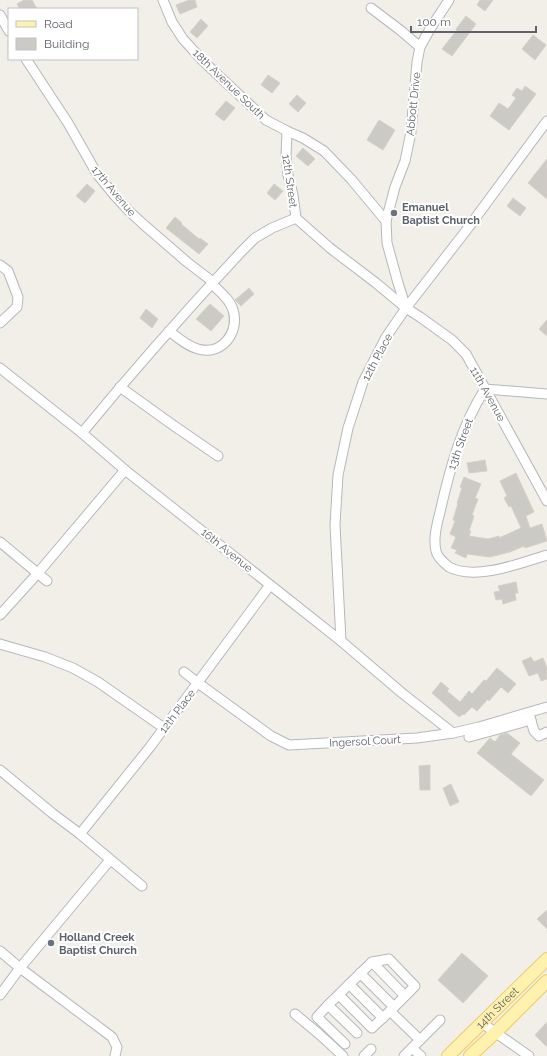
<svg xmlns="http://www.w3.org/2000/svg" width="547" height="1056" viewBox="0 0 547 1056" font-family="Raleway,sans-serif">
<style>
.building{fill:#cccac5;stroke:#d6d1c6}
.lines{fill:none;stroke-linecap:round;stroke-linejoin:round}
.minor-casing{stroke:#b5b8bc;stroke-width:11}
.major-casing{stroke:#f2c960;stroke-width:14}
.minor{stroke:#fff;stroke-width:9}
.major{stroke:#fff2af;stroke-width:12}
.worship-dot{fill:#6b7280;stroke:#fff;stroke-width:1.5}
.labels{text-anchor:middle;stroke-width:4;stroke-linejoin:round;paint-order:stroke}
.street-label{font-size:11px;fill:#5f6368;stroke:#fff}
.worship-label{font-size:11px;font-weight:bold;fill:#5b616d;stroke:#fff;text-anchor:start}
</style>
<rect width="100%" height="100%" fill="#f1efe8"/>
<g class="building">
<path d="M24 0H32L37 9H20L17 4Z"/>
<path d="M189 0H195L197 7 180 14 176 5Z"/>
<path d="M480 0H493L485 11 477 5Z"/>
<path d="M466 16 476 24 452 56 442 49 457 30 456 29Z"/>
<path d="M201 19 208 26 197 38 190 32Z"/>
<path d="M533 35 546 45 535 60 522 49Z"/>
<path d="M268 75 280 83 272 93 261 85Z"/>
<path d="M525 86 536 94 509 130 490 116 499 103 508 109 516 98 512 95 517 88 522 91Z"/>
<path d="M297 95 306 103 298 112 289 104Z"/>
<path d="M226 101 235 108 224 121 215 114Z"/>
<path d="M379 120 395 130 383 150 367 140Z"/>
<path d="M303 148 315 159 308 166 296 156Z"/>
<path d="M547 159V199L528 183Z"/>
<path d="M87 184 95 191 85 203 76 196Z"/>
<path d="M274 184 283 191 275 200 267 193Z"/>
<path d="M513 198 526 208 520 216 507 206Z"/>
<path d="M175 217 182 223 181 224 199 239 200 238 208 244 199 254 166 228Z"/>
<path d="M249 288 254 294 241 306 235 300Z"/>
<path d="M210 304 224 316 211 331 196 319Z"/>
<path d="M146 309 158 319 152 328 140 318Z"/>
<path d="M547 320V336L539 329Z"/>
<path d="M485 460 487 471 469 473 467 463Z"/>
<path d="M516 473 534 512 526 516 530 528 542 524 547 541 525 548 524 546 510 552 490 557 467 554 466 558 455 553 457 550 451 548 456 537 450 534 455 521 453 520 458 503H457L462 488 460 487 464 477 481 484 475 498 478 499 472 515 474 516 469 531H471L469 536 488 539 499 536V538L521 528 511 506 509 507 504 498 507 496 500 481Z"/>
<path d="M516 582 518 593H515L516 600 503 604 502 599 496 600 494 592 500 591 498 586Z"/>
<path d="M531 657 534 662 543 658 547 668V679L541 681 538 673 529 676 522 661Z"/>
<path d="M497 668 516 684 508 693 501 687 489 701 488 699 477 711 472 707 464 715 463 714 459 717 432 693 441 682 449 689 447 691 460 702 469 691 472 694 484 680 486 681Z"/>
<path d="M507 733 520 743 511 754 544 780 531 796 477 753 490 738 495 742 500 735Z"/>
<path d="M430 765V790H420L419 766Z"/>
<path d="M451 784 459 802 450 806 443 788Z"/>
<path d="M547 910V929L537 919Z"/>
<path d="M462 953 488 976 463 1003 438 980Z"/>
<path d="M547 1022V1047L535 1035Z"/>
</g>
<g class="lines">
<defs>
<g id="minor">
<path d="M163 0 172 22 183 39 203 61 266 120 287 131 303 138 324 151 351 179 386 221 387 243 398 283 406 308"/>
<path d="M371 8 400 30 420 47"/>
<path d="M0 15 9 31"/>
<path d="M26 59 68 123 97 174 115 196 129 211 143 224 187 262 213 282"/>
<path d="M287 131 286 156 288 175 293 195 296 218"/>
<path d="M296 218 330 248 376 283 406 308 420 317 452 340 466 354 547 501"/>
<path d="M386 221 395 187 405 161 411 132 417 62 420 47 430 29 449 0"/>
<path d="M0 265 8 271 18 297 17 307 0 323"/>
<path d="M169 331C178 338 187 346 198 349 222 356 240 332 233 310 230 299 219 291 212 284"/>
<path d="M0 368 82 433 125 470 341 641 402 693 453 733"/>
<path d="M120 387 170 423 218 456"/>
<path d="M485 389C461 427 450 468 440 512 437 524 433 538 436 551 437 557 444 563 449 567 475 581 521 563 547 555"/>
<path d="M485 389 547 394"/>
<path d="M82 433C133 371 186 311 241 252L255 238 272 228 296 218"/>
<path d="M0 542 47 581"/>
<path d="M0 615 38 573 125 470"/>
<path d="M341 641 335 525 338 475 348 428 363 382 386 337 406 308 465 232 547 121"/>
<path d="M0 644 45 657 73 668 98 682 164 728"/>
<path d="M184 672 198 683 271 736 289 745 417 738 453 733 479 727 547 707"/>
<path d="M529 714 534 731 539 736 547 732"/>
<path d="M469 737 531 720"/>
<path d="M0 770 52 813 80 834 142 886"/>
<path d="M80 834 150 747 270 585"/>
<path d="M0 951 20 968 112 1037 117 1047 115 1056"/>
<path d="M372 962 405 996"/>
<path d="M360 973 394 1007"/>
<path d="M349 984 383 1018"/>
<path d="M0 995 20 968 110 860"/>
<path d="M339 995 372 1028 390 1011"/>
<path d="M328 1005 317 1017 345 1044"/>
<path d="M295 1014 319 1034 343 1056"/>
<path d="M482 1023 529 1056"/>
<path d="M357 1033 328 1005 372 962 389 959 415 986 390 1011 420 1040"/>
<path d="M412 1048 421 1056"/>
<path d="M364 1056 371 1049"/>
<path d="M404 1056 440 1020"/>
</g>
<g id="major">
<path id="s1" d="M448 1056 547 959"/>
<path d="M470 1056 496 1032 547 981"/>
</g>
</defs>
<use href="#minor" class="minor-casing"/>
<use href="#major" class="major-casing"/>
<use href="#minor" class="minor"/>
<use href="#major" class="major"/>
</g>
<g class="worship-dot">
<circle cx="394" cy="213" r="4"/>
<circle cx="51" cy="943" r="4"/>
</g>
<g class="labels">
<g class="street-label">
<text transform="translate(229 84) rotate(44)" y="4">18th Avenue South</text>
<text transform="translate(413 104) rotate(-84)" y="4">Abbott Drive</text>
<text transform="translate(290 181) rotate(82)" y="4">12th Street</text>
<text transform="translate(114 191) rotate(50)" y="4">17th Avenue</text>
<text transform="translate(377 357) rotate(-62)" y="4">12th Place</text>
<text transform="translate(488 394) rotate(61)" y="4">11th Avenue</text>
<text transform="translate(460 444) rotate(-70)" y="4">13th Street</text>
<text transform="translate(227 550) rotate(39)" y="4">16th Avenue</text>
<text transform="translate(177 711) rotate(-53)" y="4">12th Place</text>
<text transform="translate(365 741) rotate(-3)" y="4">Ingersol Court</text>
<text dy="4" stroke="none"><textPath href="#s1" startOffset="69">14th Street</textPath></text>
</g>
<g class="worship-label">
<text x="402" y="211">Emanuel<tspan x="402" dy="13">Baptist Church</tspan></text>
<text x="59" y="941">Holland Creek<tspan x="59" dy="13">Baptist Church</tspan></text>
</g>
</g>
<rect x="8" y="8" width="130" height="52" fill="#ffffff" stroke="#bfc1c3"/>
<rect x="16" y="21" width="20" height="6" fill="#fff2af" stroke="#bfc1c3"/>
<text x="44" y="28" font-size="12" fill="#5f6368">Road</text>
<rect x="16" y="38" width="20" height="12" fill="#cccac5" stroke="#bfc1c3"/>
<text x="44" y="48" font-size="12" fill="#5f6368">Building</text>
<path d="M411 26v6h125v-6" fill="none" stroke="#5f6368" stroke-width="2"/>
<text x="417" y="26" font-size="12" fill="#5f6368" stroke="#ffffff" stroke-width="3" paint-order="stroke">100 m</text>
</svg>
